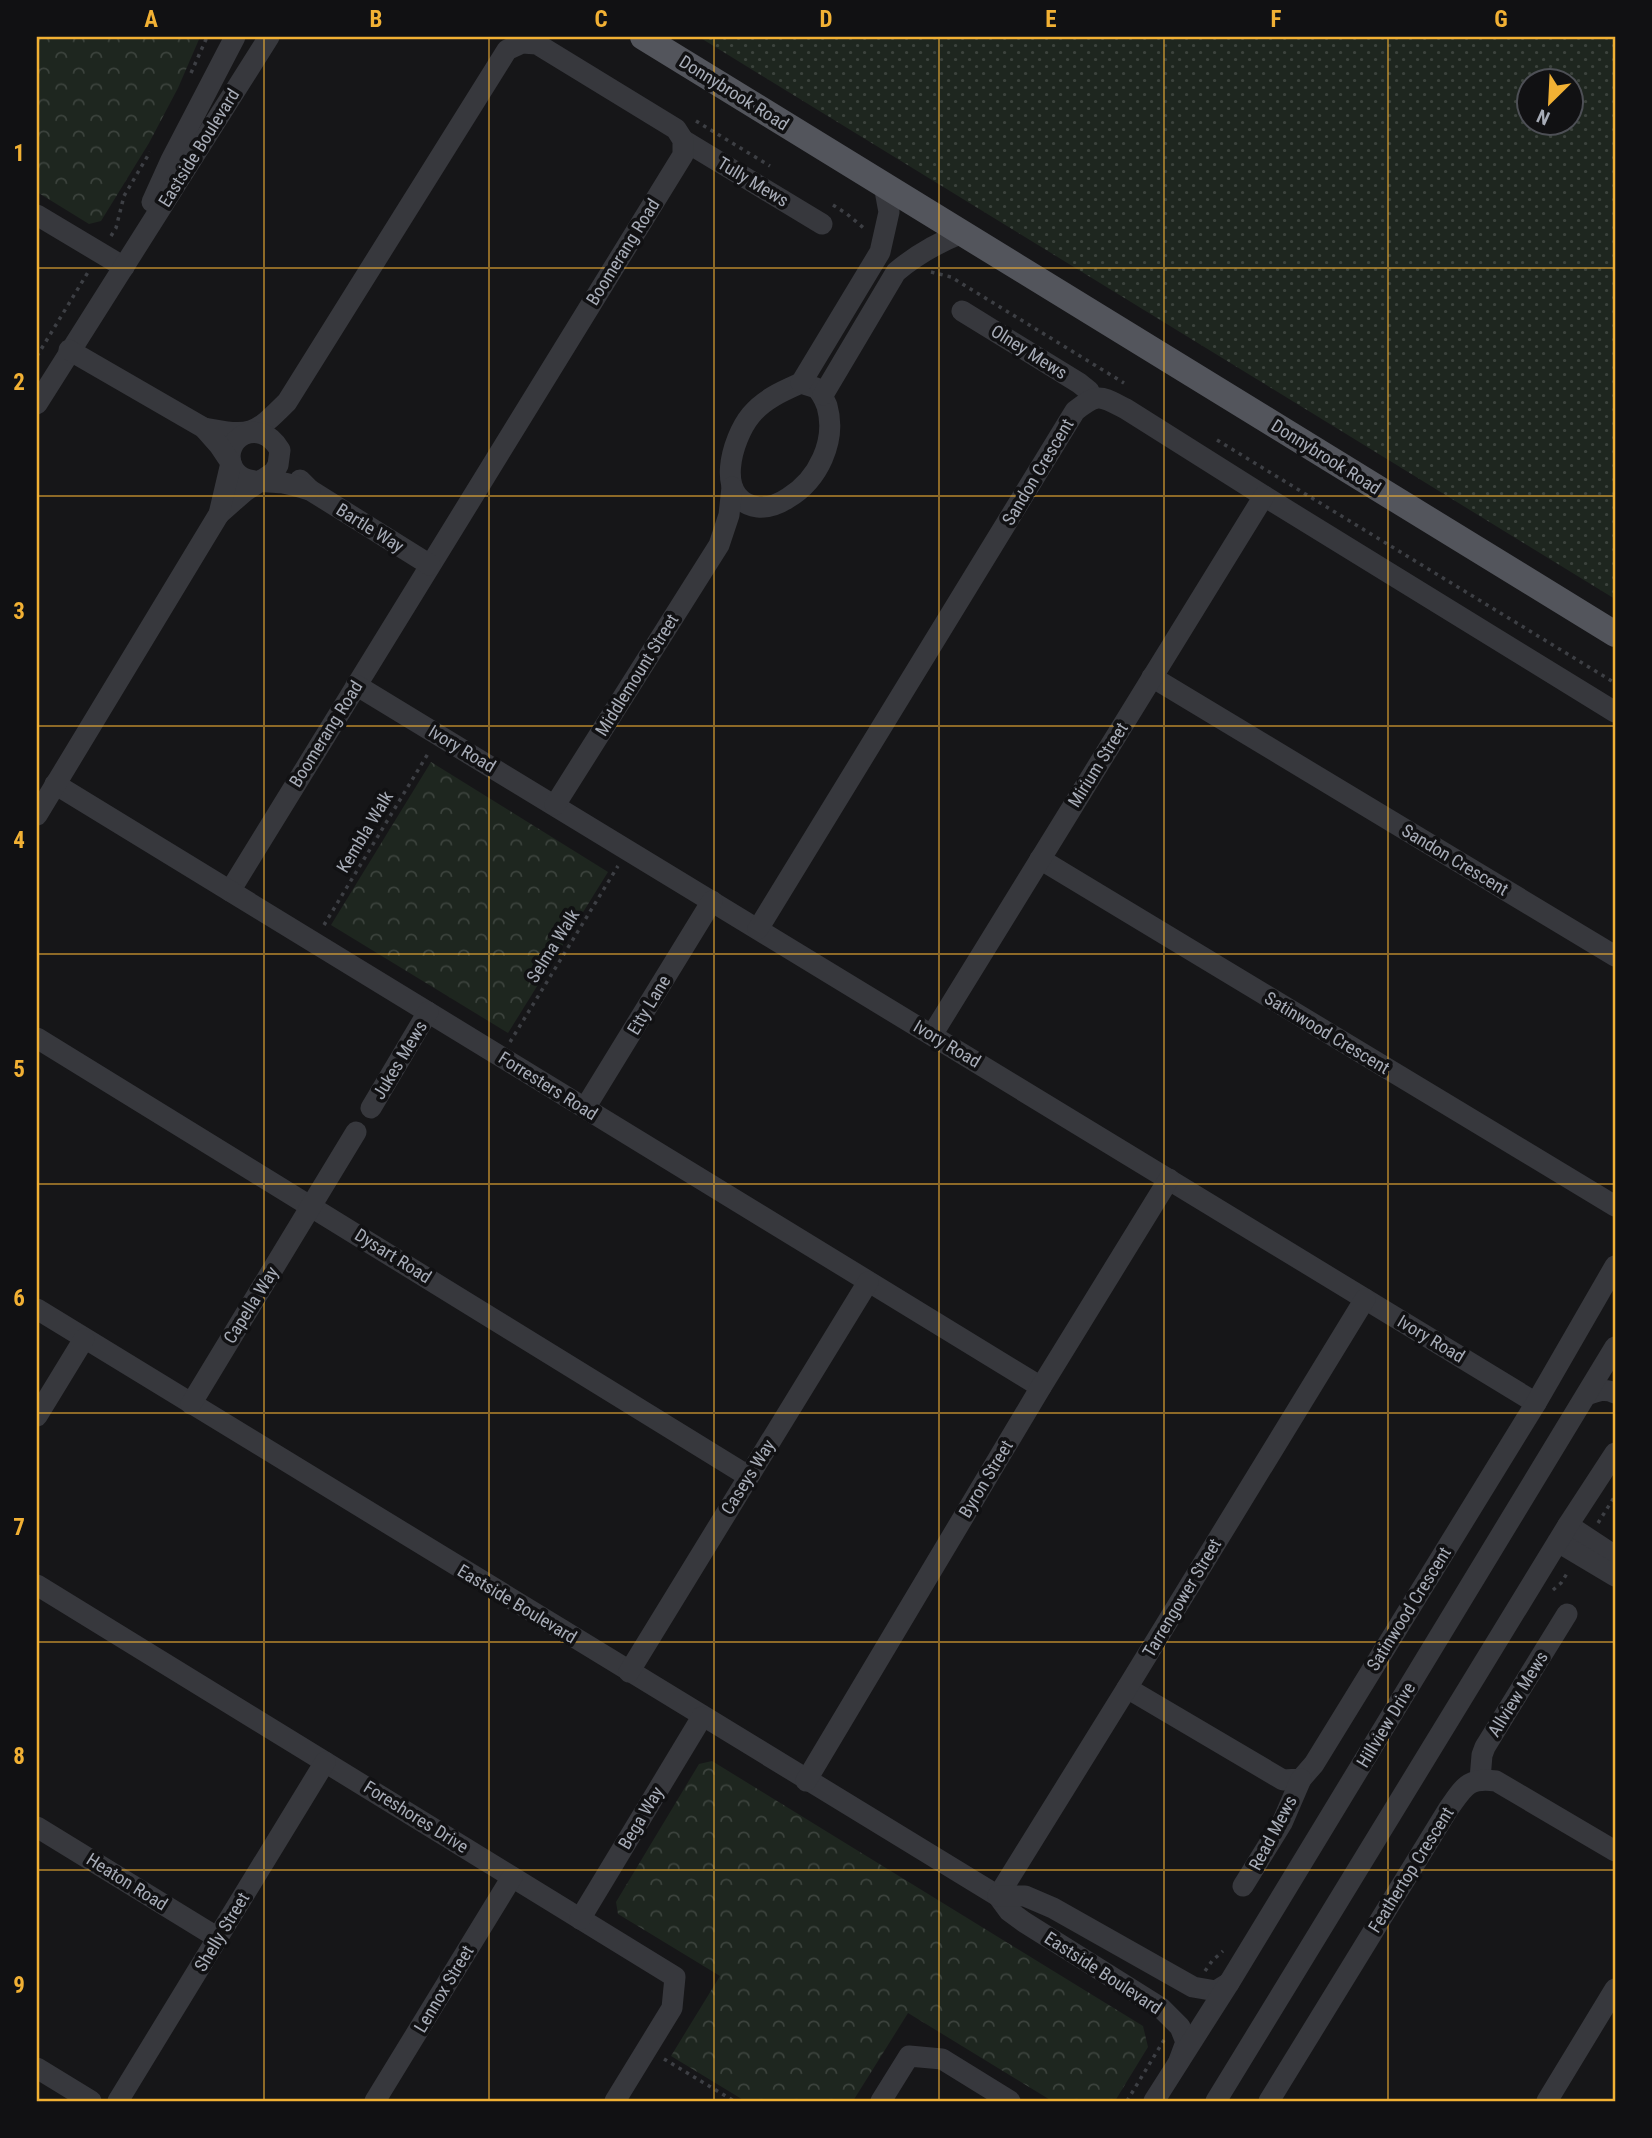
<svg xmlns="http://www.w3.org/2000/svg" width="1652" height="2138" viewBox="0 0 1652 2138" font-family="'Roboto Condensed',sans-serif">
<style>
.grass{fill:url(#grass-dots);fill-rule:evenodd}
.forest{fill:url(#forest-crowns)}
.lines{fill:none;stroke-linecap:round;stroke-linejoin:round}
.path{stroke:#3d3f44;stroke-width:3.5;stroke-dasharray:3.5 5;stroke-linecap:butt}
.minor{stroke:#37383d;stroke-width:21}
.major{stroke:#53555c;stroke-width:26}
.grid{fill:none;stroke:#f2b134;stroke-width:2;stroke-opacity:0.55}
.labels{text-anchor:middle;stroke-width:7;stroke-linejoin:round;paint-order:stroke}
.street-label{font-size:18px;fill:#a8adb8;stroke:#111113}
.neatline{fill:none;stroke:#f2b134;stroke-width:2.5}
.grid-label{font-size:23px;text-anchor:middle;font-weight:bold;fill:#f2b134}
</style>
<defs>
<pattern id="grass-dots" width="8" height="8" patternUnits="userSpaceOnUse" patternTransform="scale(1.75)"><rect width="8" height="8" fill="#1e261f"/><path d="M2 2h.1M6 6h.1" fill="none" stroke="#3c433d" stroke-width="1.8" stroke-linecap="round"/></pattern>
<pattern id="forest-crowns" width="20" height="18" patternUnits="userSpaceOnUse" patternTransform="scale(1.75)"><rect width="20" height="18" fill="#1e261f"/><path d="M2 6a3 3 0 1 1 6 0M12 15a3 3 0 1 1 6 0" fill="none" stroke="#3c433d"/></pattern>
</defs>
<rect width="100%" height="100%" fill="#161618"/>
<path class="grass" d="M699 37H1615V599ZM1530 80H1572V122H1530Z"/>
<g class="forest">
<path d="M37 37H200L178 88 149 143 101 221 89 224 37 192Z"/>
<path d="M431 762 608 872 508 1033 331 925Z"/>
<path d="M712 1761 1143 2026 1148 2047 1115 2101H1052L908 2013 853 2101H745L671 2056 720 1976 618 1914 616 1902 699 1764Z"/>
</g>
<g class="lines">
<g class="path">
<path d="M191 73 207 37"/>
<path d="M696 121 770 166"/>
<path d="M833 205 847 214 866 230"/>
<path d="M111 236 116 228 124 196 150 152"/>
<path d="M931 272 951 277 1124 383"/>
<path d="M37 356 90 269"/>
<path d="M1217 440 1615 683"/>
<path d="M324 925 429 752"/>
<path d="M510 1042 618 866"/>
<path d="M1598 1523 1615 1496"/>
<path d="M1553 1590 1561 1583 1568 1572"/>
<path d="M1205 1971 1212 1961 1223 1951"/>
<path d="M664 2059 734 2101"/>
<path d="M1127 2101 1164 2040"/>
</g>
<g class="minor">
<path d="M683 140 822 224"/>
<path d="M152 202 171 160 235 37"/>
<path d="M37 215 124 267"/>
<path d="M962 311 1079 383 1089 391 1091 398"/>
<path d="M801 383C806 385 811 386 816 388 822 393 824 399 827 406 837 441 818 480 788 498 779 504 770 508 758 507 713 501 732 438 751 415 764 399 783 391 801 383Z"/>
<path d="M801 383 880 252 889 212 884 185"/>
<path d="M823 395 896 272C916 255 937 243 962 233"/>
<path d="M37 404 269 37"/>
<path d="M204 428C251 437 254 435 287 402L507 50 522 43 537 44 676 129 683 140V155L230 891"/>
<path d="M300 480 310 490 430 565"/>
<path d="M219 514 244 492 274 472 278 465 280 450C259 414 219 440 233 468 242 486 267 480 283 483 292 484 301 488 310 490"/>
<path d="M1152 677 1615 956"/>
<path d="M356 685 1536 1403"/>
<path d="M55 784 1041 1387"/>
<path d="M555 805 719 545 729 515 732 487"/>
<path d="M37 815 219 514 231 463 219 445 204 428 69 350"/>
<path d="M1040 859 1615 1206"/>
<path d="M758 929 1075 411C1099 392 1100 396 1126 409L1264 496 1615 712"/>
<path d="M932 1035 1264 496"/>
<path d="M37 1038 748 1476"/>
<path d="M371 1108 428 1012"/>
<path d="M585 1108 712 901"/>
<path d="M37 1309 998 1896 1009 1911 1024 1922 1161 2008 1180 2027 1186 2042 1179 2061"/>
<path d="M1587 1395C1597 1391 1605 1388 1615 1393"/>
<path d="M191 1404 356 1132"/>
<path d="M37 1416 84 1339"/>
<path d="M1568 1525 1615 1556"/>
<path d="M1558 1542 1615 1576"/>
<path d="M37 1585 675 1977 672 2008 615 2101"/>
<path d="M629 1672 868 1282"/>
<path d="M1127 1688 1283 1780 1301 1779 1314 1764 1536 1403 1615 1266"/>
<path d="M1480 1779 1482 1755 1485 1747 1567 1614"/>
<path d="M806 1781 1041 1387 1169 1179"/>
<path d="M37 1827 218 1938"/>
<path d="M1243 1886 1282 1823 1301 1779"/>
<path d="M998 1896 1127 1688 1365 1299"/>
<path d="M998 1896H1025L1053 1908 1193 1987 1216 1991 1229 1983"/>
<path d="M580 1919 702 1717"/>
<path d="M37 2068 91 2101"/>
<path d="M118 2101 325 1762"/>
<path d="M375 2101 512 1877"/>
<path d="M881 2101 909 2056 942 2059 1010 2101"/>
<path d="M1154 2101 1229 1983 1615 1347"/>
<path d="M1216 2101 1568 1525 1615 1453"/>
<path d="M1269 2101 1449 1808C1464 1787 1468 1777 1496 1781L1615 1851"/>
<path d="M1547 2101 1615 1989"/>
</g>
<path class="major" d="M643 37 1615 634"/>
</g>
<path class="grid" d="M264 37V2101M489 37V2101M714 37V2101M939 37V2101M1164 37V2101M1388 37V2101M37 268H1615M37 496H1615M37 726H1615M37 954H1615M37 1184H1615M37 1413H1615M37 1642H1615M37 1870H1615"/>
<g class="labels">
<g class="street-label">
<text transform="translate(734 93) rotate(32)" y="6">Donnybrook Road</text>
<text transform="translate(199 148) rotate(-58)" y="6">Eastside Boulevard</text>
<text transform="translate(753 182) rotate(31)" y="6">Tully Mews</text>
<text transform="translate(623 252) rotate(-58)" y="6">Boomerang Road</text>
<text transform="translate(1029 352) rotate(32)" y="6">Olney Mews</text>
<text transform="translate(1326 457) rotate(32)" y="6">Donnybrook Road</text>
<text transform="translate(1038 472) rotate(-59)" y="6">Sandon Crescent</text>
<text transform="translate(370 528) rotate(32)" y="6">Bartle Way</text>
<text transform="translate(637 675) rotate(-58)" y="6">Middlemount Street</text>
<text transform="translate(326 734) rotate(-58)" y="6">Boomerang Road</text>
<text transform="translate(462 749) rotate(31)" y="6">Ivory Road</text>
<text transform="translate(1098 765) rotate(-58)" y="6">Mirium Street</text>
<text transform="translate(365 832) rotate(-59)" y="6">Kembla Walk</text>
<text transform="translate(1455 860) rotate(31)" y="6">Sandon Crescent</text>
<text transform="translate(553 946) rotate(-58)" y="6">Selma Walk</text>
<text transform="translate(649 1005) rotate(-59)" y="6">Etty Lane</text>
<text transform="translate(1327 1033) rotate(31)" y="6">Satinwood Crescent</text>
<text transform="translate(947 1044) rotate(31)" y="6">Ivory Road</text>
<text transform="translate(400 1060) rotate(-59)" y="6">Jukes Mews</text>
<text transform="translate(548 1086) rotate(32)" y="6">Forresters Road</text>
<text transform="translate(393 1256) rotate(32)" y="6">Dysart Road</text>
<text transform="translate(251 1305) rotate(-58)" y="6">Capella Way</text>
<text transform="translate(1431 1339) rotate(31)" y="6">Ivory Road</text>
<text transform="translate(748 1477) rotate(-58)" y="6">Caseys Way</text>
<text transform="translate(986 1479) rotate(-59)" y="6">Byron Street</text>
<text transform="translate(1182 1598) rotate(-59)" y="6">Tarrengower Street</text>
<text transform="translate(517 1604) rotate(31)" y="6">Eastside Boulevard</text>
<text transform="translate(1409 1609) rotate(-58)" y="6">Satinwood Crescent</text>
<text transform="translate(1518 1694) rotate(-58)" y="6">Allview Mews</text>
<text transform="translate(1386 1725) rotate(-59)" y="6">Hillview Drive</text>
<text transform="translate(416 1817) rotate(32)" y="6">Foreshores Drive</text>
<text transform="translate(641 1818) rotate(-59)" y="6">Bega Way</text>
<text transform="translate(1273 1833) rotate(-62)" y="6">Read Mews</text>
<text transform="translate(1411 1870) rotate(-58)" y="6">Feathertop Crescent</text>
<text transform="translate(127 1882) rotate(32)" y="6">Heaton Road</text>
<text transform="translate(222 1932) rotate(-59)" y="6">Shelly Street</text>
<text transform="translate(1103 1973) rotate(33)" y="6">Eastside Boulevard</text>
<text transform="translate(444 1989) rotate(-59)" y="6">Lennox Street</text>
</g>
</g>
<rect width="1652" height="2138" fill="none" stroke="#111113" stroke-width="77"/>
<g transform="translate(1550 102) rotate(204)"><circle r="33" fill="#111113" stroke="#4d4f55" stroke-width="2"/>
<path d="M0-5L12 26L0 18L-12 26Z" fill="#f2b134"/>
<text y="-10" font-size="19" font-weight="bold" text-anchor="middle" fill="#a8adb8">N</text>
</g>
<rect x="38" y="38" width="1576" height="2062" class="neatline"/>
<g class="grid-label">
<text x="151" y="27">A</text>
<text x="376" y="27">B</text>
<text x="601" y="27">C</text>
<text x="826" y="27">D</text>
<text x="1051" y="27">E</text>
<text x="1276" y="27">F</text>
<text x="1501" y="27">G</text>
<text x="19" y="161">1</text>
<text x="19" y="390">2</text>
<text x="19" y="619">3</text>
<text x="19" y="848">4</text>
<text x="19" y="1077">5</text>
<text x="19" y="1306">6</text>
<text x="19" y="1535">7</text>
<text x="19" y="1764">8</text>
<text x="19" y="1993">9</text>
</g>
</svg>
